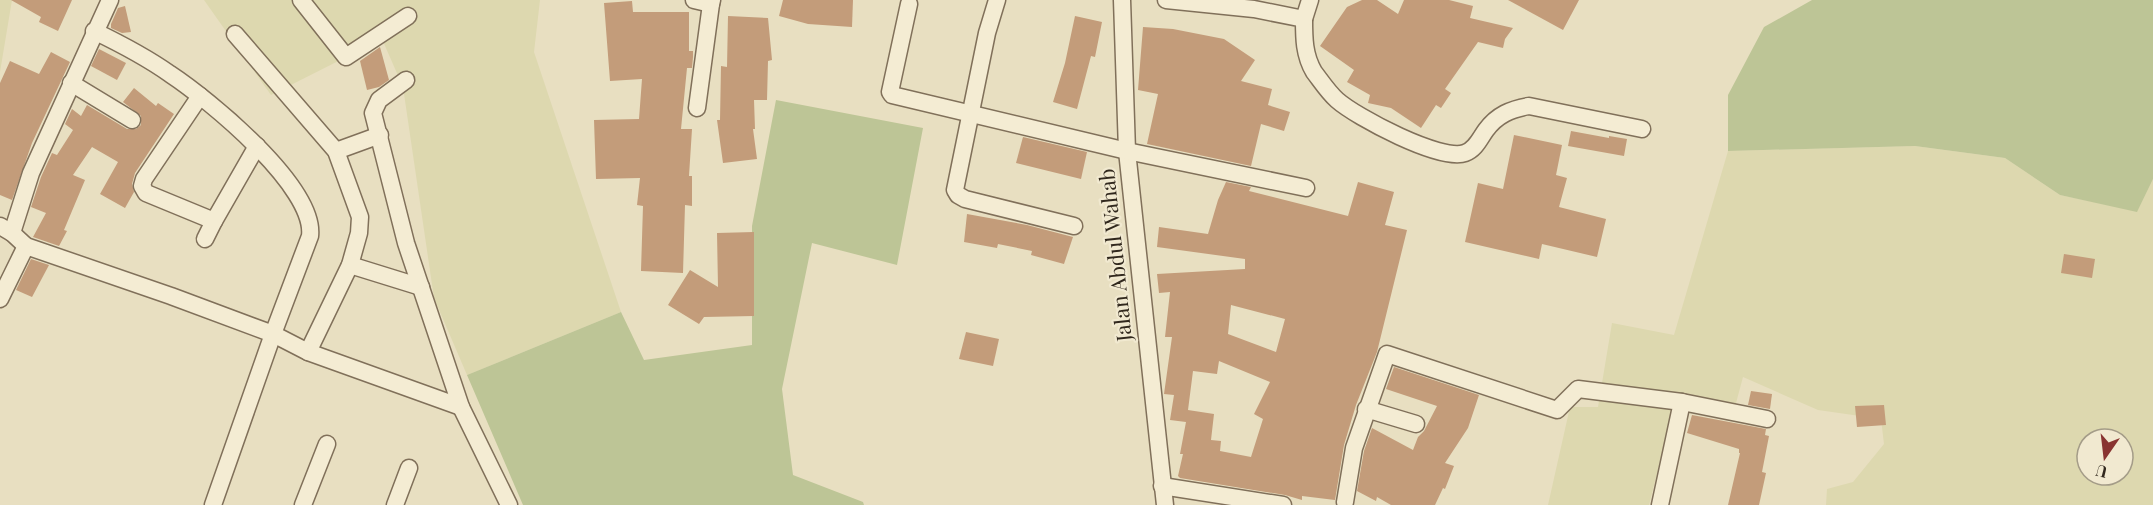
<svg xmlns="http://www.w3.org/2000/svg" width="2153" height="505" viewBox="0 0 2153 505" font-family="'Playfair Display',serif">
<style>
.farmland{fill:#ddd8af;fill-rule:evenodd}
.green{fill:#bdc596}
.building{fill:#c39c7a;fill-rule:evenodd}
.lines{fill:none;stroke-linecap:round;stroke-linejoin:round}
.minor-casing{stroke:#80705a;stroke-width:19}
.minor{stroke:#f4ecd3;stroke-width:16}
.labels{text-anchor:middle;stroke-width:4.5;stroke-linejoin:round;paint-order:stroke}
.street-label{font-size:21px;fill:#31281d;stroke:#f1e9d0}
</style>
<rect width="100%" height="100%" fill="#e8dfc1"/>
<g class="farmland">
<path d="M0 0H12L0 72Z"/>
<path d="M204 0H540L534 52 621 312 467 375 434 298 403 87 382 39 271 95Z"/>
<path d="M1915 146 2005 158 2060 195 2137 211 2153 179V505H1826L1827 489 1853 482 1884 444 1881 419 1818 410 1743 377 1732 418 1674 406 1649 505H1548L1570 407H1598L1612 323 1674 335 1728 151ZM2087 439H2123V475H2087Z"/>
</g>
<g class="green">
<path d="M1812 0H2153V179L2137 212 2060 195 2005 158 1915 146 1728 151V95L1764 27Z"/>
<path d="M776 100 923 128 897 265 812 243 782 389 793 475 863 502 864 505H523L467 375 621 312 644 360 752 345V226Z"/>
</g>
<g class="building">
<path d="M11 0H72L58 31 39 22 41 17Z"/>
<path d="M783 0H853L852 27 808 24 779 16Z"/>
<path d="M1362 0H1377L1398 14 1404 0H1449L1473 6 1470 18 1513 28 1505 39 1503 48 1478 42 1445 89 1451 93 1441 108 1436 105 1421 128 1391 108 1368 103 1370 95 1347 82 1354 70 1320 46 1347 7Z"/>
<path d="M1508 0H1579L1563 30Z"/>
<path d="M632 1 633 12H689V51H693V57L692 68H687L681 129H692L689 176H692V206L685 205 683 273 641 271 643 206 637 205 640 178 596 179 594 120 639 119 642 79 610 81 604 3Z"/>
<path d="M125 6 131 32 122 33 111 28V24L118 8Z"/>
<path d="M728 16 768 18 772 60 768 61 767 100H754L755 129H753L757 159 723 163 717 120H720L721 66 727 67Z"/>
<path d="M1075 16 1102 22 1095 57 1091 56 1077 109 1053 102 1065 63Z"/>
<path d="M1143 27 1173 29 1224 39 1255 60 1241 81 1272 89 1268 105 1290 112 1284 131 1261 124 1251 166 1147 144 1158 94 1138 90Z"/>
<path d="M380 47 389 80 379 87 367 90 360 61Z"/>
<path d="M99 49 126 63 117 80 91 66Z"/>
<path d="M51 52 70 62 32 143 12 200 0 195V83L10 61 39 74Z"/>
<path d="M134 88 156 106 158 103 174 114 135 173 132 184 134 192 125 208 100 194 118 162 92 147 73 175 85 180 64 230 67 231 59 246 33 237 46 213 31 207 41 177 52 153 57 155 73 130 65 124 72 109 81 116 87 105 127 129H136L141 125V116L123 102Z"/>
<path d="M1571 131 1609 138V136L1627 139 1624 156 1568 146Z"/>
<path d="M1514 135 1562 145 1556 175 1567 178 1559 207 1606 219 1597 257 1542 244 1539 259 1465 242 1478 183 1503 189Z"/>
<path d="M1023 137 1087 152 1081 179 1016 163Z"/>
<path d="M1226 182 1251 187 1249 191 1348 216 1358 182 1394 192 1385 225 1407 230 1377 352 1356 405 1344 445 1335 500 1302 496V500L1285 495 1180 478 1178 476 1183 454H1180L1186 422 1170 420 1174 395 1164 394 1172 337H1165L1170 292 1159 293 1157 274 1245 269V259L1157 247 1159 227 1208 234 1218 200ZM1231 305 1285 319 1276 352 1228 334ZM1219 361 1270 382 1254 414 1263 419 1251 457 1220 451 1221 441 1211 440 1214 414 1188 410 1193 371 1217 374Z"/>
<path d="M967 214 1027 225 1073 237 1064 264 1031 255 1032 251 998 244 997 248 964 242Z"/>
<path d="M754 232V316L704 317 699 324 668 305 690 270 718 287 717 233Z"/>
<path d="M2064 254 2095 259 2092 278 2061 273Z"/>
<path d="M31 259 49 265 32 297 16 290Z"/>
<path d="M966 332 999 339 993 366 959 359Z"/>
<path d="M1394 367 1479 395 1468 428 1445 463 1454 466 1445 489 1443 488 1435 505H1391L1377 497 1376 501 1357 491 1364 451 1372 428 1413 450 1418 437 1424 431 1437 406 1386 389Z"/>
<path d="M1751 391 1772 394 1770 409 1748 405Z"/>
<path d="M1884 405 1886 425 1857 427 1855 406Z"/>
<path d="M1692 415 1766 429 1765 435 1769 436 1762 472 1766 473 1759 505H1728L1740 453H1739V449L1687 433Z"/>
</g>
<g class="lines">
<defs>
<g id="minor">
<path d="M301 0 346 57 408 16"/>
<path d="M694 0 711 4 712 0"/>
<path d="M997 0 987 33 955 190 958 195 965 199 1074 226"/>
<path d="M1122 0 1127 151 1165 505"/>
<path d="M1166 0 1254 9 1304 19C1304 38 1304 55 1314 72 1321 81 1328 92 1337 100 1356 117 1441 162 1465 153 1476 149 1480 138 1486 130 1497 115 1511 109 1529 106L1642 129"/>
<path d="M909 4 890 92 892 95 1127 151 1306 188"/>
<path d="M1304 19 1310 0"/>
<path d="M94 31C121 44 146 57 170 74 208 99 316 187 310 236L273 334 213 505"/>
<path d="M235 34 336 151 360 217 359 233 350 265 308 352"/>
<path d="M406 80 379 100 373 113 406 243 461 407 509 505"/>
<path d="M71 83 132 120"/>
<path d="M200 96 144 179 142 186 146 193 214 221 257 146"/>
<path d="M697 108 711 4"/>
<path d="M336 151 380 135"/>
<path d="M0 226 12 233 26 246 171 296 273 334 308 352 461 407"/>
<path d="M12 233 31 173 110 0"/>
<path d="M205 239 214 221"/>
<path d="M350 265 421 287"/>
<path d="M0 299 26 246"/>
<path d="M1682 402 1767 419"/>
<path d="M1366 409 1416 424"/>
<path d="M1162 486 1283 505"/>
<path d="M1345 502 1354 448 1387 354 1557 410 1578 389 1682 402 1660 505"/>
<path d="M303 505 327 444"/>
<path d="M395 505 409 468"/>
</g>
</defs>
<use href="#minor" class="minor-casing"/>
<use href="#minor" class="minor"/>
</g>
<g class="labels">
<g class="street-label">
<text transform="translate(1116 255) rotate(-96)" y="7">Jalan Abdul Wahab</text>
</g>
</g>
<g transform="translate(2105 457) rotate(194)"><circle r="28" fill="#f1e9d0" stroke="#a49c88" stroke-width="1.5"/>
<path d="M0-4.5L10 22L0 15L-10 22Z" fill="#893431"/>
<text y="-9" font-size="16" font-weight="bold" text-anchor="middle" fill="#31281d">U</text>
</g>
</svg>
